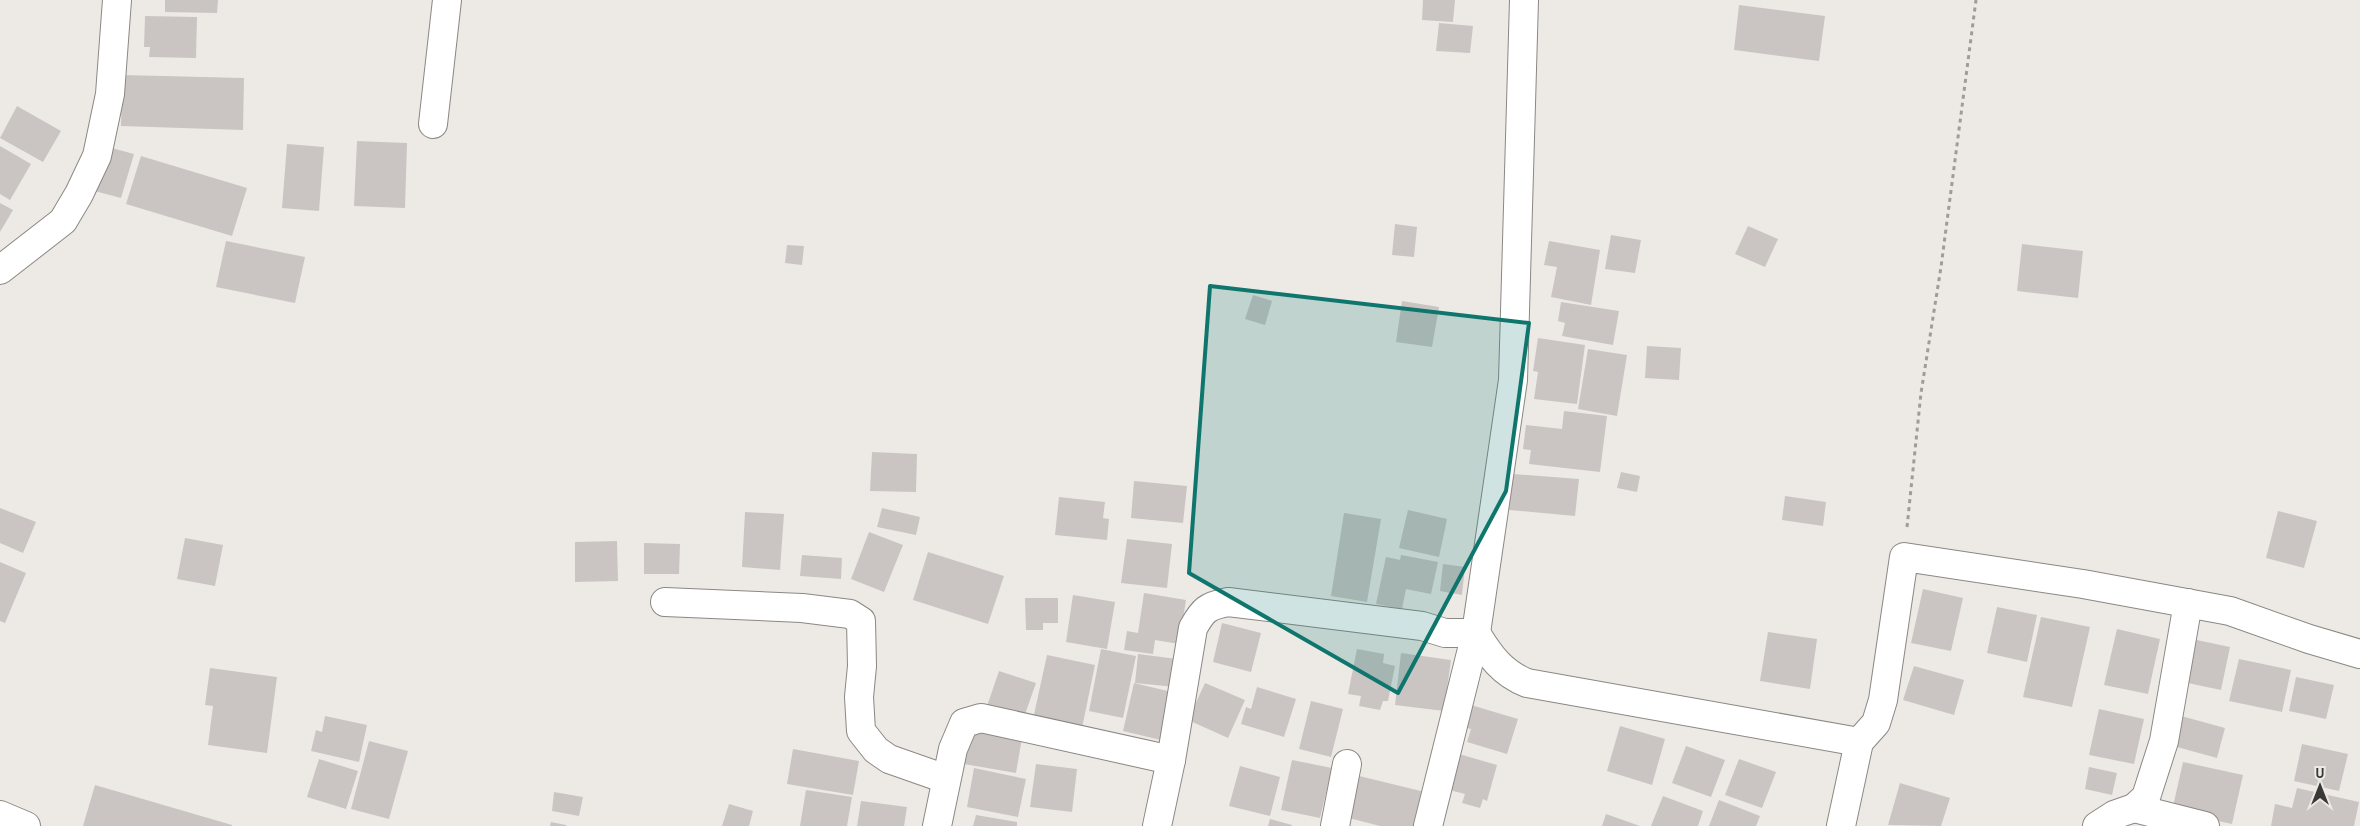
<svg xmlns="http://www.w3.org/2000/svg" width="2360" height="826" viewBox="0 0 2360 826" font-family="'Alegreya Sans',sans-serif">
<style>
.building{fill:#cac5c3}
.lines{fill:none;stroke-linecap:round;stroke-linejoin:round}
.minor-casing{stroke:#8b8884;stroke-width:30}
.path{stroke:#9f9d9a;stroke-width:3;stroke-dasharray:4 4;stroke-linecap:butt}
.minor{stroke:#fff;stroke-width:28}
.marked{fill:#0f766e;fill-opacity:0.2;stroke:#0f766e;stroke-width:4;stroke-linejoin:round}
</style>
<rect width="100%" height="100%" fill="#edeae6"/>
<g class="building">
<path d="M165 0H218L217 13 165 12Z"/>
<path d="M1423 0H1455L1453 22 1422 20Z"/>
<path d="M1739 5 1825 16 1819 61 1734 50Z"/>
<path d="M145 16 197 17 196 58 149 57 150 47H144Z"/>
<path d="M1439 23 1473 26 1470 53 1436 51Z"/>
<path d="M122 75 244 78 243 130 121 126Z"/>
<path d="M17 106 61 131 43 162 0 138Z"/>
<path d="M357 141 407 143 405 208 354 206Z"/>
<path d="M287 144 324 147 319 211 282 208Z"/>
<path d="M0 146 31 164 10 200 0 194Z"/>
<path d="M104 146 134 154 121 198 91 190Z"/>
<path d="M141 156 247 188 232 236 126 204Z"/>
<path d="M0 203 13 210 0 232Z"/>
<path d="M1395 224 1417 227 1414 257 1392 255Z"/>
<path d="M1748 226 1778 239 1765 267 1735 254Z"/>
<path d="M1611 235 1641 240 1635 273 1605 269Z"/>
<path d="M226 241 305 257 295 303 216 287Z"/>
<path d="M1549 241 1600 250 1591 305 1551 297 1557 267 1544 265Z"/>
<path d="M2022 244 2083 251 2078 298 2017 291Z"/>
<path d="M787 245 804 246 802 265 785 263Z"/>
<path d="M1253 295 1272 301 1265 325 1245 319Z"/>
<path d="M1402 301 1439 307 1432 347 1396 342Z"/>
<path d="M1561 302 1619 311 1613 345 1562 336 1565 323 1558 321Z"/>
<path d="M1538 338 1585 345 1577 404 1534 399 1538 372 1533 371Z"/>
<path d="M1647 346 1681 348 1679 380 1645 378Z"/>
<path d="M1588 349 1627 355 1617 416 1578 409Z"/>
<path d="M1564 411 1607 416 1600 472 1529 464 1531 450 1523 449 1526 425 1562 429Z"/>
<path d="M872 452 917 454 916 492 870 491Z"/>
<path d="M1621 472 1640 476 1637 492 1617 488Z"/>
<path d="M1513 474 1579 479 1575 516 1509 510Z"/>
<path d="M1134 481 1187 486 1183 523 1131 518Z"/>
<path d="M1785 496 1826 502 1823 526 1782 520Z"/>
<path d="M1059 497 1105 502 1103 518 1109 519 1107 540 1055 535Z"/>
<path d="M0 508 36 522 23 553 0 543Z"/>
<path d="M882 508 920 517 916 535 877 527Z"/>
<path d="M1408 510 1447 519 1439 557 1399 548Z"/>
<path d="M2278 511 2317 521 2304 568 2266 558Z"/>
<path d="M745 512 784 514 780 570 742 567Z"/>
<path d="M1344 513 1381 519 1367 602 1331 596Z"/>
<path d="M869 532 903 545 884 592 851 579Z"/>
<path d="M185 538 223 545 215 586 177 579Z"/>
<path d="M1127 539 1172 544 1167 588 1121 583Z"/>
<path d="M617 541 618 581 575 582V542Z"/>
<path d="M644 543 680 544 679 574H644Z"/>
<path d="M928 552 1004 576 988 624 913 600Z"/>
<path d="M802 555 842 558 841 579 800 576Z"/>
<path d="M1401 555 1438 562 1431 594 1406 589 1402 609 1376 604 1386 557 1400 560Z"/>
<path d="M0 562 26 573 5 623 0 621Z"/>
<path d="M1443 564 1465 567 1462 595 1440 591Z"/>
<path d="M1923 589 1963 598 1951 651 1911 643Z"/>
<path d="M1144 593 1186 600 1179 644 1155 640 1153 654 1124 650 1127 631 1138 633Z"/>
<path d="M1073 595 1115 602 1107 649 1066 642Z"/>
<path d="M1025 598H1058V623H1043V630H1026Z"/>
<path d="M1997 607 2037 615 2027 662 1987 653Z"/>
<path d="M2041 617 2090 627 2072 707 2023 697Z"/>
<path d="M1222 623 1261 633 1251 672 1213 662Z"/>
<path d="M2117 629 2160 639 2148 694 2104 685Z"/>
<path d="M1768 632 1817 639 1810 689 1760 681Z"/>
<path d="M2192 639 2230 647 2221 690 2183 682Z"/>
<path d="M1101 649 1136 656 1123 718 1089 711Z"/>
<path d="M1357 649 1384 654 1383 663 1395 666 1388 701H1383L1380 710 1359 706 1361 696 1348 694Z"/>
<path d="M1401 653 1451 660 1444 711 1395 705Z"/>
<path d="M1138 654 1177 659 1175 687 1135 683Z"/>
<path d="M1047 655 1095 665 1082 728 1033 719Z"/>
<path d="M2239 659 2291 670 2282 712 2229 701Z"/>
<path d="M1914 666 1964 680 1954 715 1903 700Z"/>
<path d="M210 668 277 677 267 753 208 745 213 706 205 705Z"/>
<path d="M999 671 1036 683 1023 720 986 709Z"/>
<path d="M2296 677 2334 685 2326 719 2289 711Z"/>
<path d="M1134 683 1176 693 1165 741 1123 731Z"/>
<path d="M1205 683 1245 700 1228 738 1188 720Z"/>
<path d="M1257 687 1296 699 1284 737 1241 724 1246 707 1251 709Z"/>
<path d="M1311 701 1343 709 1331 757 1299 749Z"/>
<path d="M1471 705 1518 719 1507 754 1467 742 1471 729 1464 727Z"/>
<path d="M2099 709 2144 719 2134 764 2089 755Z"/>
<path d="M2174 714 2225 728 2217 758 2166 744Z"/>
<path d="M325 716 367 725 359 762 311 751 316 730 322 732Z"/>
<path d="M1620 726 1665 739 1652 785 1607 771Z"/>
<path d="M971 729 1022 738 1016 773 964 764Z"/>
<path d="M369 741 408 751 389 819 351 809Z"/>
<path d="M2302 744 2348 754 2339 791 2294 781Z"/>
<path d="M1686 746 1725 760 1711 797 1672 783Z"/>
<path d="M793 749 859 761 853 795 787 784Z"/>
<path d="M1459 754 1497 765 1487 801 1483 799 1480 808 1462 803 1465 794 1449 790Z"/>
<path d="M319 759 358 771 346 809 307 797Z"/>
<path d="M1739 759 1776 772 1762 808 1725 795Z"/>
<path d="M1292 760 1332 768 1320 818 1281 810Z"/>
<path d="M2183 762 2243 775 2232 824 2172 811Z"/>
<path d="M1036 764 1077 769 1072 812 1030 807Z"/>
<path d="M1240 766 1280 777 1270 816 1229 806Z"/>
<path d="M2089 767 2117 773 2112 795 2085 789Z"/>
<path d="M974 768 1026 779 1018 817 967 807Z"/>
<path d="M1351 774 1429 793 1421 826H1380L1341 816Z"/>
<path d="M1900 783 1950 798 1941 826 1888 825Z"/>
<path d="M95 785 232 825V826H83Z"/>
<path d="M2297 788 2359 802 2354 826H2271L2275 804 2292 808Z"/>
<path d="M806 790 852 797 847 826H800Z"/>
<path d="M554 792 583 797 579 816 552 811Z"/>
<path d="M1663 796 1703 811 1698 826H1651Z"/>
<path d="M1719 800 1760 816 1756 826H1709Z"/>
<path d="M861 801 907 807 904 826H857Z"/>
<path d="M729 804 753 811 749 826H722Z"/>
<path d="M1606 814 1640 826H1602Z"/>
<path d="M976 815 1017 822V826H973Z"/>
<path d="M1270 819 1292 825V826H1268Z"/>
<path d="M551 822 566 825V826H550Z"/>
</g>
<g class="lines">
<defs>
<g id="minor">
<path d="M433 124 447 0"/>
<path d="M0 270 63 221 79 194 97 156 110 94 117 0"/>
<path d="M665 602 802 608 850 614 861 621 862 666 859 697 861 731 876 750 889 759 946 779"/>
<path d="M1476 633C1490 656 1502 673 1527 683L1859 742"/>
<path d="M2134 808 2205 826"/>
<path d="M0 815 26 826"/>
<path d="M937 826 953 749 964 723 981 718 1171 760"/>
<path d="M1157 826 1171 760 1193 628C1203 610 1207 606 1228 602L1422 626 1445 633H1476"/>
<path d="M1335 826 1347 764"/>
<path d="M1428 826 1476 633 1513 380 1524 0"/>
<path d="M1841 826 1859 742 1876 723 1883 700 1904 557 2083 584 2230 611 2309 639 2360 654"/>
<path d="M2097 826 2114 815 2134 808 2146 797 2164 741 2188 603"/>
</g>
</defs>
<use href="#minor" class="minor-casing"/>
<path class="path" d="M1907 527 1921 393 1941 267 1976 0"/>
<use href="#minor" class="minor"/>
</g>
<path class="marked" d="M1210 286 1529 323 1506 491 1398 693 1189 573Z"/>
<g transform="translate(2320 786)" stroke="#edeae6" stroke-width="4" paint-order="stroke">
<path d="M0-4L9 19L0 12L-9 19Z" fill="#3a3937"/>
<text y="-8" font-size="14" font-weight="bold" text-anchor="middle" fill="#3a3937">U</text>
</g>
</svg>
